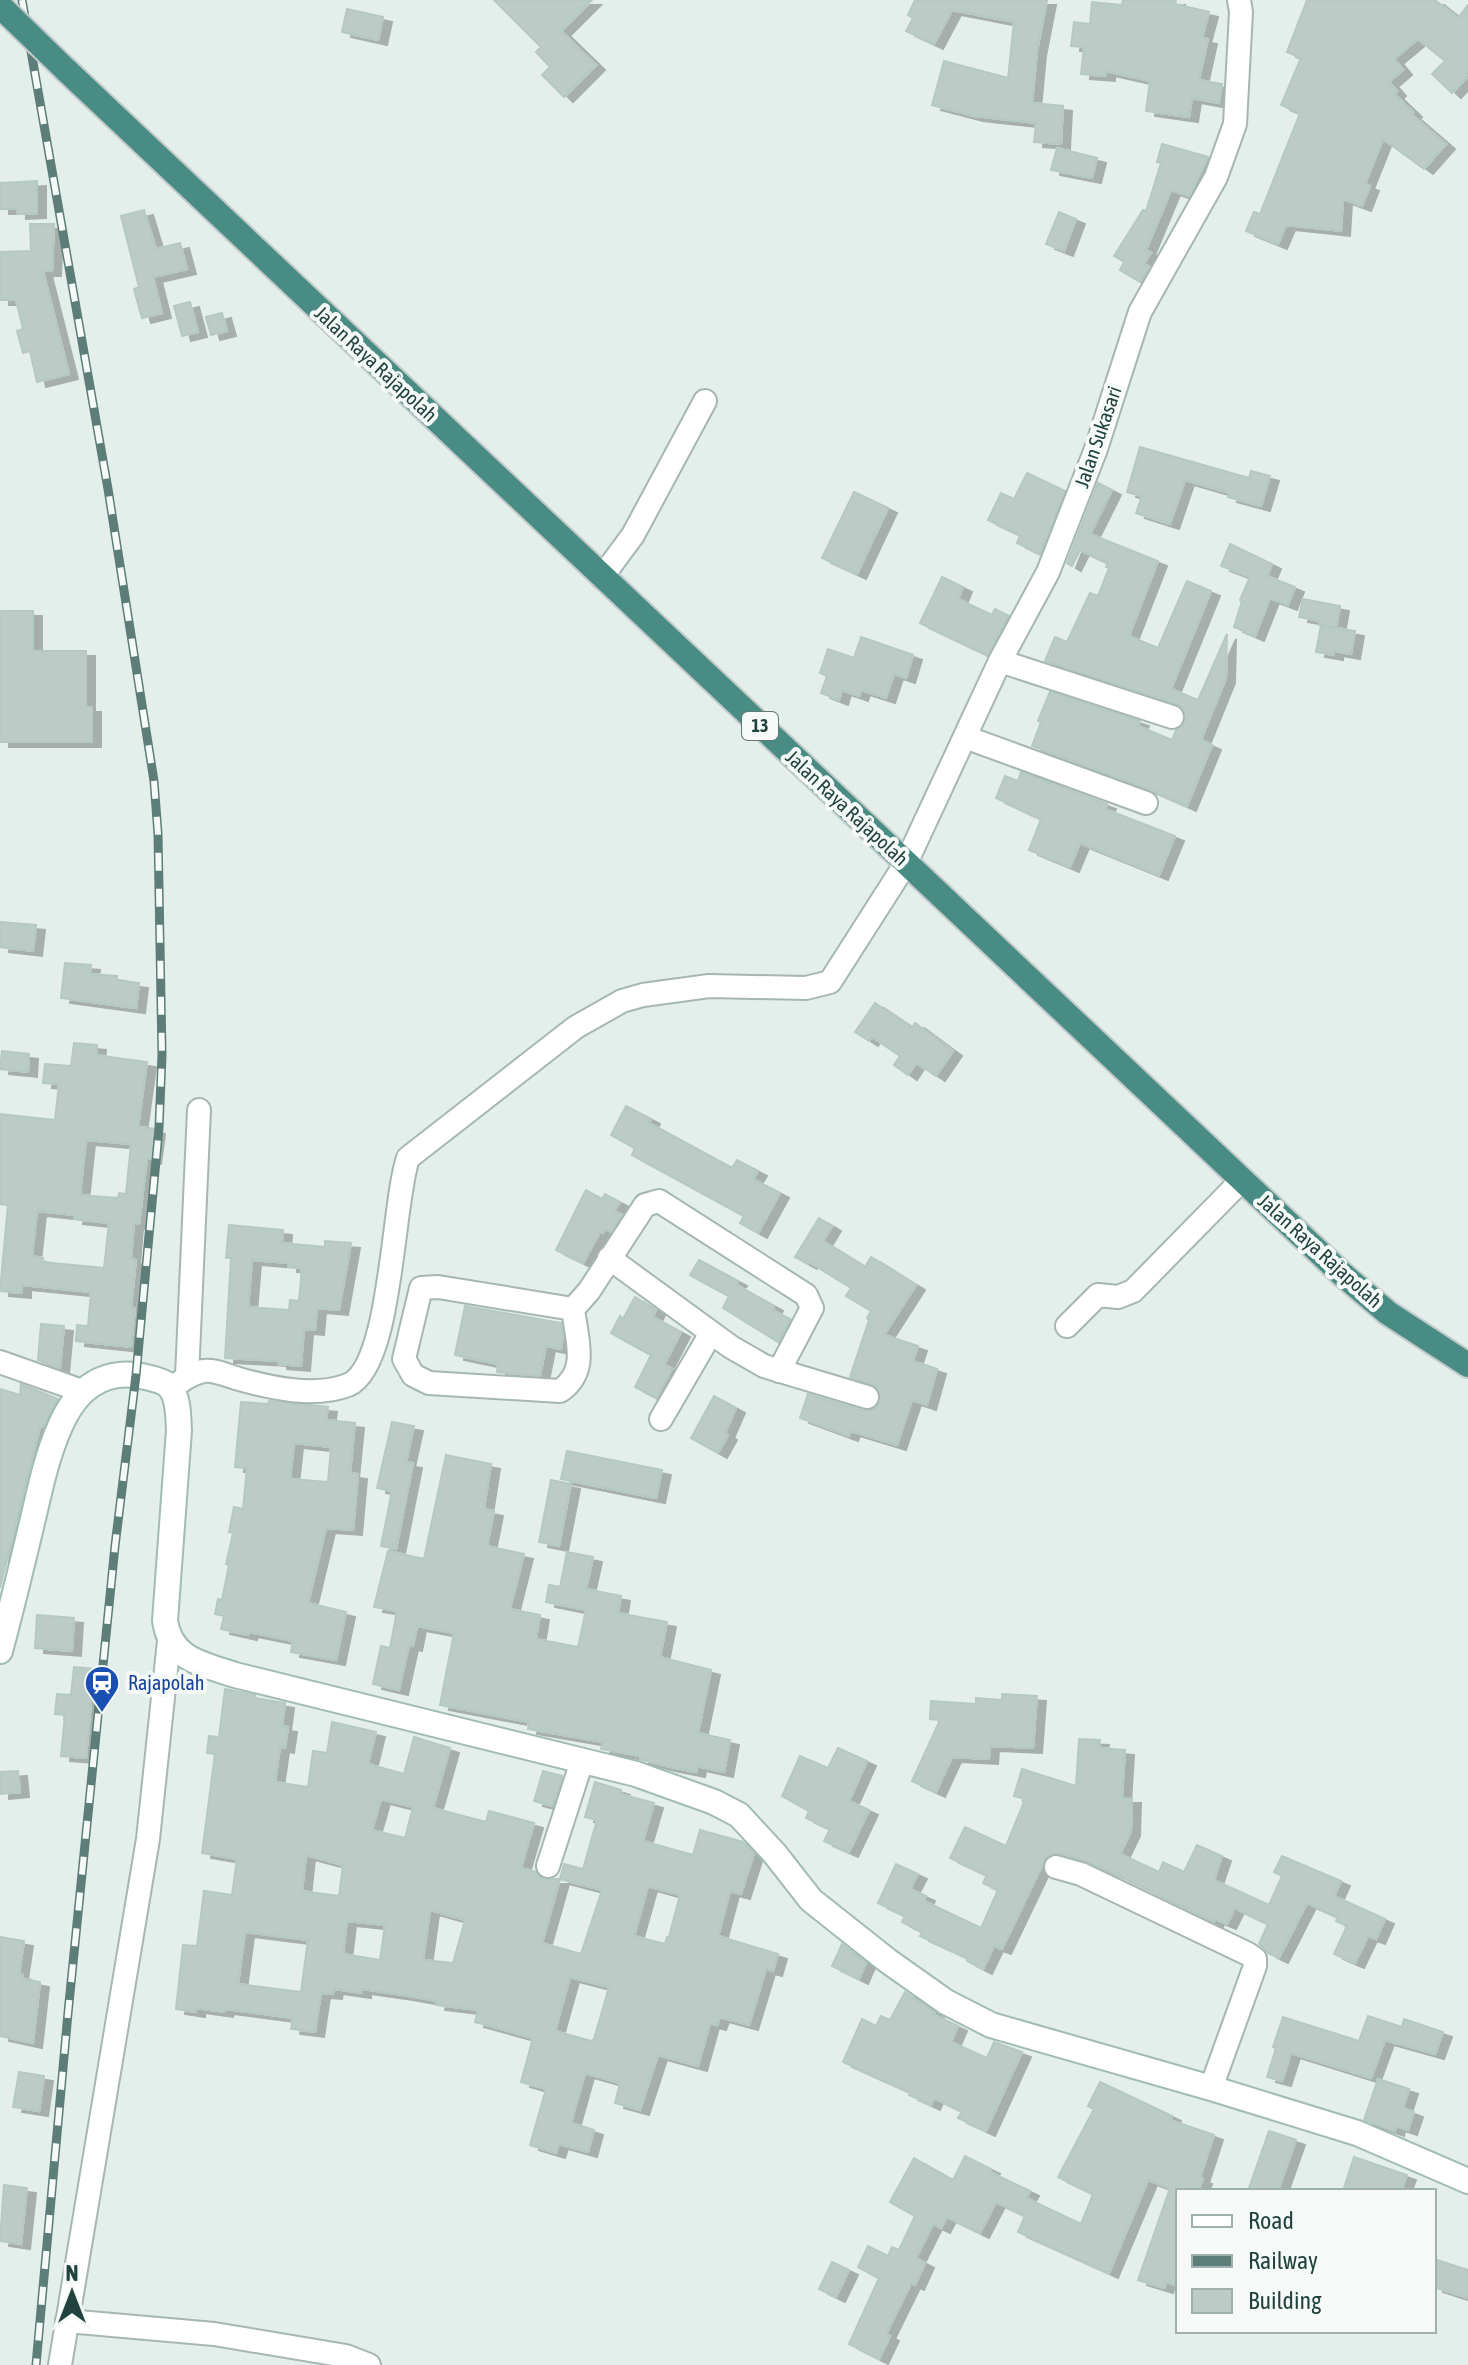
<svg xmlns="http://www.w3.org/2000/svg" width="1468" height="2365" viewBox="0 0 1468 2365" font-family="'Asap Condensed',sans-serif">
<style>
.building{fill:#bbccc7;stroke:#b5c9c3;stroke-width:2;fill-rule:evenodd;filter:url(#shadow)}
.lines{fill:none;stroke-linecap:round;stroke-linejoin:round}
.minor-casing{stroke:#a6b7b3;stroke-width:26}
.secondary-casing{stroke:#a1bbb5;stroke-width:28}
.trunk-casing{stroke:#c1cac9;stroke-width:28}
.minor{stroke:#fff;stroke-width:22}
.secondary{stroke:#fff;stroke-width:24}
.trunk{stroke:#488c84;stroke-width:24}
.rail-casing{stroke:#5c7d78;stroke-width:9}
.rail{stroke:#f5faf8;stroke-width:6;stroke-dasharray:18;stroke-linecap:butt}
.trunk-bridge-casing{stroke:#c1cac9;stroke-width:28;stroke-linecap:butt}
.trunk-bridge{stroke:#488c84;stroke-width:24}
.labels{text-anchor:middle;stroke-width:8;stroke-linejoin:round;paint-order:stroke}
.shield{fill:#f5faf8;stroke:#617975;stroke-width:2}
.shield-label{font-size:18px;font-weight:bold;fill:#21423d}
.street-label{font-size:20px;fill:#21423d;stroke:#f5faf8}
.transit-label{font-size:20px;fill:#164399;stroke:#f5faf8;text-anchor:start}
</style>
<defs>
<filter id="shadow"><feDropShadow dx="9" dy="5" stdDeviation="0" flood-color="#0004"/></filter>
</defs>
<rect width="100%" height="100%" fill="#e4eeeb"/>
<g class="building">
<path d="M494 0H592L561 31 596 65 564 97 542 75 550 67 536 52 541 47Z"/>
<path d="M915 0H1047L1037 51 1032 103 1063 106 1061 144 1034 142 1036 123 974 116 932 105 944 61 1008 78 1014 22 952 10 934 44 906 31 913 18 908 15Z"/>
<path d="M1123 0H1176L1175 4 1209 12 1202 38 1208 39 1199 80 1222 84 1219 103 1192 98 1189 117 1146 111 1150 81 1106 71V76L1081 74 1084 47 1071 46 1074 22 1090 24 1092 2 1122 5Z"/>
<path d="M1307 0H1435L1458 18 1468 5V76L1452 93 1432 74 1445 61 1418 39 1394 59 1403 70 1389 82 1397 91 1394 94 1413 112 1411 114 1446 144 1424 169 1383 139 1365 184 1370 186 1362 206 1343 199 1341 231 1286 225 1278 244 1246 231 1254 212 1260 214 1300 113 1281 105 1301 58 1287 52Z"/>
<path d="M347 9 383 17 378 40 342 32Z"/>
<path d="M1162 144 1208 157 1189 196 1171 190 1146 250 1151 253 1144 263 1149 267 1140 282 1120 270 1124 262 1114 256 1143 210 1146 211 1161 163 1157 162Z"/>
<path d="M1057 148 1097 158 1092 178 1051 170Z"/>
<path d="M37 181V213L17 214V209H0V183Z"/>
<path d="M144 210 156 249 180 243 187 269 153 277 162 313 142 318 134 289 139 287 121 216Z"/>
<path d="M1059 212 1076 219 1064 251 1046 244Z"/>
<path d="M30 224H54L52 271H43L69 374 37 382 30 351 23 353 17 331 23 329 16 300H0V252L31 251Z"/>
<path d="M190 302 198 332 182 336 174 306Z"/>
<path d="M222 313 227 331 211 335 206 317Z"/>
<path d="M1140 447 1249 478 1251 471 1270 476 1261 506 1228 497 1230 493 1185 480 1170 524 1136 513 1142 496 1127 492Z"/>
<path d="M1027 473 1065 491 1040 554 1017 543 1020 535 988 520 1001 493 1014 499Z"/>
<path d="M1098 483 1112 490 1090 534 1158 561 1129 636 1158 648 1187 581 1211 591 1171 689 1198 700 1227 634 1226 678 1201 740 1212 745 1187 806 1151 790 1032 746 1041 722 1038 721 1050 692 1140 721 1138 726 1172 740 1176 730 1185 721 1183 708 1176 704 1045 661 1055 637 1067 642 1090 593 1098 596 1109 568 1106 567 1108 563 1080 550 1072 566 1067 563Z"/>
<path d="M854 492 888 508 857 574 822 558Z"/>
<path d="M1230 544 1272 564 1267 576 1295 587 1288 605 1270 598 1255 636 1234 627 1242 601 1240 600 1250 577 1221 566Z"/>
<path d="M942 577 963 587 958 599 992 615 995 609 1009 616 987 655 920 623Z"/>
<path d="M1303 599 1340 606 1336 628 1319 625 1320 621 1299 617Z"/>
<path d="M0 611H33V651H86V707H92V742H0Z"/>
<path d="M1321 625 1355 631 1351 654 1334 651V655L1316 652Z"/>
<path d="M861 637 913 655 906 678 894 674 886 698 861 690 859 696 842 690 839 700 821 693 827 676 820 673 828 649 854 658Z"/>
<path d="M1021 772 1107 804 1105 809 1175 836 1159 875 1080 843 1070 867 1029 850 1041 819 996 798 1005 776 1018 781Z"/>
<path d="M0 922 36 925 33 951 0 947Z"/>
<path d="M65 963 91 965 90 974 117 976V980L139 983 136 1008 61 998Z"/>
<path d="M875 1003 912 1028 915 1023 953 1051 936 1076 916 1063 908 1075 894 1065 900 1056 872 1037 869 1041 855 1032Z"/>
<path d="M74 1043 97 1045 96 1055 147 1062 138 1127 156 1129 152 1159H147L139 1224H134L131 1259 136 1260 131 1308H135L131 1347 76 1341 77 1325 88 1326 91 1292 22 1285V1293L0 1291 8 1205 0 1204V1114L55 1120 59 1084 43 1083 45 1064 71 1066ZM86 1140 131 1144 126 1194 119 1193 118 1198 80 1195ZM37 1211 74 1215V1219L109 1223 104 1268 42 1262 43 1258 32 1256Z"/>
<path d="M2 1051 29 1054 28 1072 0 1069Z"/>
<path d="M626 1106 651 1119 649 1123 732 1168 737 1160 758 1171 753 1179 780 1193 758 1233 740 1223 744 1216 632 1155 635 1148 611 1135Z"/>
<path d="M586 1190 602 1199 605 1194 620 1202 614 1211 622 1215 611 1232 605 1229 603 1233 600 1232 583 1263 556 1250Z"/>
<path d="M819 1218 832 1226 823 1241 865 1267 871 1257 916 1285 884 1335 918 1346 913 1361 937 1369 927 1405 912 1400 897 1445 851 1431 849 1436 800 1418 808 1394 864 1411 876 1408 881 1400 877 1387 850 1377 869 1320 867 1318 871 1311 846 1296 851 1288 809 1262 808 1264 795 1257Z"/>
<path d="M229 1225 283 1230 282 1243 325 1247V1241L351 1243 339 1310 317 1308 315 1330 304 1329 301 1366 278 1364V1361L225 1358 231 1258H226ZM252 1260 288 1263V1267L302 1268 299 1301 290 1300 289 1310 248 1307Z"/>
<path d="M699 1260 738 1281 735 1284 774 1306 772 1310 790 1319 778 1342 723 1308 729 1296 690 1275Z"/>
<path d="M635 1297 656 1310 653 1317 681 1332 664 1365 672 1369 656 1398 635 1387 651 1355 611 1333 620 1316 623 1319Z"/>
<path d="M465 1306 561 1323 563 1337 561 1349 546 1346 540 1376 497 1372 498 1364 455 1355Z"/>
<path d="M41 1324 64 1326 60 1368 38 1360Z"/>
<path d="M21 1384 58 1399 43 1427H40L0 1588V1389L20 1395Z"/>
<path d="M714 1396 736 1408 725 1433 728 1435 718 1453 691 1438Z"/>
<path d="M269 1401 328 1407 326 1420 355 1423 350 1473 358 1474 353 1530 326 1528 308 1603 346 1612 336 1660 291 1652 293 1641 249 1632 248 1635 221 1629 224 1616 215 1614 218 1599 222 1600 229 1565 226 1564 233 1533 229 1532 234 1507 243 1509 247 1468 235 1467 241 1402 268 1404ZM294 1443 331 1447 328 1482 290 1479Z"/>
<path d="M392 1422 414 1426 406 1462 413 1463 396 1549 381 1546 392 1491 377 1488Z"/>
<path d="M567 1451 662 1470 656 1498 561 1479Z"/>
<path d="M446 1455 491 1464 484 1509 494 1511 487 1546 524 1554 510 1609 540 1615 536 1639 578 1647 586 1610 546 1602 549 1585 560 1587 567 1552 593 1557 586 1589 621 1596 618 1613 667 1622 660 1657 711 1670 698 1733 730 1740 724 1772 697 1766 696 1772 666 1766 640 1759V1756L601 1749 603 1742 528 1729 529 1722 440 1705 454 1633 417 1626 413 1646 409 1645 399 1690 373 1684 381 1646 390 1648 397 1611 374 1607 388 1551 424 1559Z"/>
<path d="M551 1480 571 1484 559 1546 539 1542Z"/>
<path d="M37 1615 74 1618 72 1651 35 1648Z"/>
<path d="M74 1667 94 1669 86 1758 61 1756 65 1715 55 1714 57 1694 71 1695Z"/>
<path d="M225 1689 255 1695V1698L285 1703 282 1726 288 1727 285 1748 280 1747 275 1782 308 1787 313 1751 327 1753 332 1722 376 1732 368 1764 404 1774 414 1737 450 1748 433 1808 486 1822 489 1811 534 1823 521 1868 536 1872 544 1879H560L564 1864 583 1869 597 1820 585 1817 595 1782 621 1790 620 1794 654 1803 643 1841 693 1855 700 1830 743 1842 754 1853 741 1894 730 1891 718 1936 778 1954 773 1971 766 1969 749 2025 720 2017 717 2025 710 2023 698 2066 658 2055 640 2110 615 2103 620 2083 585 2073 571 2123 594 2130 588 2152 559 2144 556 2153 530 2145 546 2089 521 2082 533 2038 475 2022 478 2010 436 2005 437 2001 404 1995 362 1989V1993L334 1989 333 1994 321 1993 315 2032 291 2029 293 2018 225 2009 224 2012 196 2008V2012L176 2009 183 1945 197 1946 204 1891 232 1895 237 1859 202 1853 215 1754 207 1753 209 1736 219 1737ZM381 1799 413 1807 405 1838 372 1830ZM306 1855 343 1865 339 1896 302 1891ZM560 1879 602 1890 581 1954 542 1943ZM648 1886 680 1895 669 1937H667L665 1944 634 1936ZM430 1910 465 1920 453 1963 423 1960ZM347 1921 385 1925 380 1960 343 1954ZM245 1932 308 1940 301 1992 238 1984ZM570 1977 609 1987 594 2039 591 2041 555 2031Z"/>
<path d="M1002 1694 1037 1696 1033 1748 990 1746 989 1759 952 1757 936 1792 912 1781 940 1720 930 1719 931 1701 976 1704V1698L1002 1700Z"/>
<path d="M1079 1739 1100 1740 1099 1748 1125 1750 1122 1798H1132L1131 1831 1120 1854 1159 1872 1163 1862 1184 1872 1197 1845 1222 1856 1214 1880 1269 1905 1282 1876 1274 1872 1282 1856 1341 1881 1334 1896 1385 1919 1376 1939 1368 1936 1355 1963 1334 1954 1347 1926 1336 1921 1338 1917 1307 1903 1279 1958 1268 1953 1259 1944 1268 1924 1235 1908 1227 1924 1215 1919 1214 1922 1116 1874 1085 1861 1059 1853 1046 1857 1002 1949 994 1946 983 1969 967 1961 968 1958 920 1936 922 1932 902 1922 905 1916 878 1903 896 1864 918 1874 910 1889 926 1896 924 1901 981 1928 998 1890 983 1883 987 1875 950 1858 965 1827 1006 1846 1025 1799 1014 1796 1022 1769 1076 1786Z"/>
<path d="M838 1748 867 1761 849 1801 869 1810 849 1852 824 1841 830 1829 806 1818 809 1811 782 1796 800 1756 828 1768Z"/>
<path d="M18 1771 20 1792 0 1794V1772Z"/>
<path d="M543 1771 562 1776 553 1806 534 1801Z"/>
<path d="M0 1937 24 1941 19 1974 23 1975V1979L40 1982 33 2043 0 2036Z"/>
<path d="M842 1944 866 1963 859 1979 832 1966Z"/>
<path d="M905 1992 935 2013 934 2015 958 2026 951 2042 987 2058 994 2042 1022 2052 986 2131 958 2118 962 2111 934 2098 931 2105 909 2095 910 2092 843 2062 862 2019 876 2026 881 2016 890 2020Z"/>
<path d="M1368 2016 1402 2027 1404 2019 1443 2032 1435 2054 1385 2040 1371 2078 1291 2053 1282 2081 1267 2077 1276 2048 1273 2047 1283 2017 1359 2041Z"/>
<path d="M19 2072 44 2076 39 2111 13 2107Z"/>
<path d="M1378 2079 1409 2089 1403 2108 1414 2112 1408 2130 1396 2126 1395 2131 1364 2120Z"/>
<path d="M1100 2082 1172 2116 1170 2120 1214 2135 1200 2178 1203 2179 1198 2191H1178V2245L1173 2260 1178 2264V2286L1166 2282 1164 2288 1138 2280 1170 2188 1148 2180 1109 2273 1018 2232 1025 2216 996 2202 980 2233 947 2217 941 2228 933 2224 916 2258 925 2263 915 2285 911 2283 886 2334 890 2336 879 2359 849 2344 879 2278 858 2267 868 2246 888 2256 892 2247 899 2250 915 2216 890 2202 914 2158 953 2180 965 2156 991 2169 990 2172 1030 2191 1026 2198 1081 2224 1093 2194 1058 2177 1094 2109 1088 2106Z"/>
<path d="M1269 2131 1296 2140 1278 2191H1248Z"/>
<path d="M1354 2157 1407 2175 1401 2191H1343Z"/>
<path d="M4 2185 27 2188 21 2244 0 2241Z"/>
<path d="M1434 2259 1468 2270V2298L1434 2287Z"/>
<path d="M832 2262 849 2270 836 2297 819 2289Z"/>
</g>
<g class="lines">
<defs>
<g id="minor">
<path d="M602 577 633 535 705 401"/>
<path d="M1000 661 1172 717"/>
<path d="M965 737 1146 803"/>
<path d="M609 1258 731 1347 764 1366 867 1397"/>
<path d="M573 1309 438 1287 421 1288 404 1359 413 1375 429 1383 560 1391C589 1371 577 1341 573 1309L589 1291 645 1205 659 1201 806 1295 812 1308 779 1371"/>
<path d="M1067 1326 1098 1295 1118 1297 1133 1291 1242 1180"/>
<path d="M0 1362 82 1391"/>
<path d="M187 1376 199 1110"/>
<path d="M171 1389C181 1381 190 1374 203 1371 214 1369 228 1376 239 1379 271 1388 315 1398 348 1385 392 1367 392 1205 408 1158L576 1027 622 1001 643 995 709 986 806 988 830 982 906 863 1000 661 1048 572 1096 449 1140 312 1216 177 1235 124 1241 12 1239 0"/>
<path d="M661 1419 711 1333"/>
<path d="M548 1866 582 1761"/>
<path d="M1056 1867 1081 1874 1248 1954 1255 1959V1966L1211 2088"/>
<path d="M67 2321 214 2334 346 2356 369 2365"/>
<path d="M60 2365 148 1839 169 1641"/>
</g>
<path id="secondary" d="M0 1651C11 1610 21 1569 31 1527 40 1490 47 1451 65 1416 83 1382 112 1367 150 1378 157 1380 167 1382 171 1389 179 1400 178 1417 179 1430L165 1621C171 1660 203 1664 235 1675L636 1774 714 1802 739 1815 775 1854 811 1900 888 1961 946 2002 991 2025 1211 2088 1357 2133 1468 2181"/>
<path id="trunk" d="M66 70 1342 1274 1388 1313 1468 1365"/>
</defs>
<use href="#minor" class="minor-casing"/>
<use href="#secondary" class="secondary-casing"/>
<use href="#trunk" class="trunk-casing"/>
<use href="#minor" class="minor"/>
<use href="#secondary" class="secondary"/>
<use href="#trunk" class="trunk"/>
<defs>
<path id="rail" d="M22 0 108 489 154 781 158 834 162 1055 159 1128 136 1375 115 1546 68 2013 36 2365"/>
</defs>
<use href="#rail" class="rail-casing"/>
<use href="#rail" class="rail"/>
<defs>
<path id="trunk-bridge" d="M0 6 66 70"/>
</defs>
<use href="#trunk-bridge" class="trunk-bridge-casing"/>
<use href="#trunk-bridge" class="trunk-bridge"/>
</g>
<defs>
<symbol id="station-pin" viewBox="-11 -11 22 30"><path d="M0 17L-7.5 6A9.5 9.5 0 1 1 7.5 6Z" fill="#1a4fb4" stroke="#f5faf8"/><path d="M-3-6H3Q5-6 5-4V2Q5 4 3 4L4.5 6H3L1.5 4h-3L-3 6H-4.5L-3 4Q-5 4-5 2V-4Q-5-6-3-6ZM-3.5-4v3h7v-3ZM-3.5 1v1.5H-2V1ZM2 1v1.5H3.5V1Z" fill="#fff"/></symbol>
</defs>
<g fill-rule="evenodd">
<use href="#station-pin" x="82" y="1663" width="40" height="54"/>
</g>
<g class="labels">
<rect class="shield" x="742" y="712" width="36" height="28" rx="6"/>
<g class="shield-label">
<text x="760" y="732">13</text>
</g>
<g class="street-label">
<text transform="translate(376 364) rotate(43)" y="7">Jalan Raya Rajapolah</text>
<text transform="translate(1098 437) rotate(-71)" y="7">Jalan Sukasari</text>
<text transform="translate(847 808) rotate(43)" y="7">Jalan Raya Rajapolah</text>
<text transform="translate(1320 1251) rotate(42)" y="7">Jalan Raya Rajapolah</text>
</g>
<g class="transit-label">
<text x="128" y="1690">Rajapolah</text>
</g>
</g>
<rect x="1176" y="2189" width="260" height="144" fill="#f5faf8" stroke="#a0b0ad" stroke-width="2"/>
<rect x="1192" y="2215" width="40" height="12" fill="#ffffff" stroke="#a0b0ad" stroke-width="2"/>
<text x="1248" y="2229" font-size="24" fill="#21423d">Road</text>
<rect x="1192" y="2255" width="40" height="12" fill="#5c7d78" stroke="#a0b0ad" stroke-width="2"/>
<text x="1248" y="2269" font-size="24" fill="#21423d">Railway</text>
<rect x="1192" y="2289" width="40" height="24" fill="#bbccc7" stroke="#a0b0ad" stroke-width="2"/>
<text x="1248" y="2309" font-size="24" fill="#21423d">Building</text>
<g transform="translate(72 2293)" stroke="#f5faf8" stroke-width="6" paint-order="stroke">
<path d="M0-6L14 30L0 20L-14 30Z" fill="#21423d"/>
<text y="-12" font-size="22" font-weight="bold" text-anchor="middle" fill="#21423d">N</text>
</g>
</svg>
